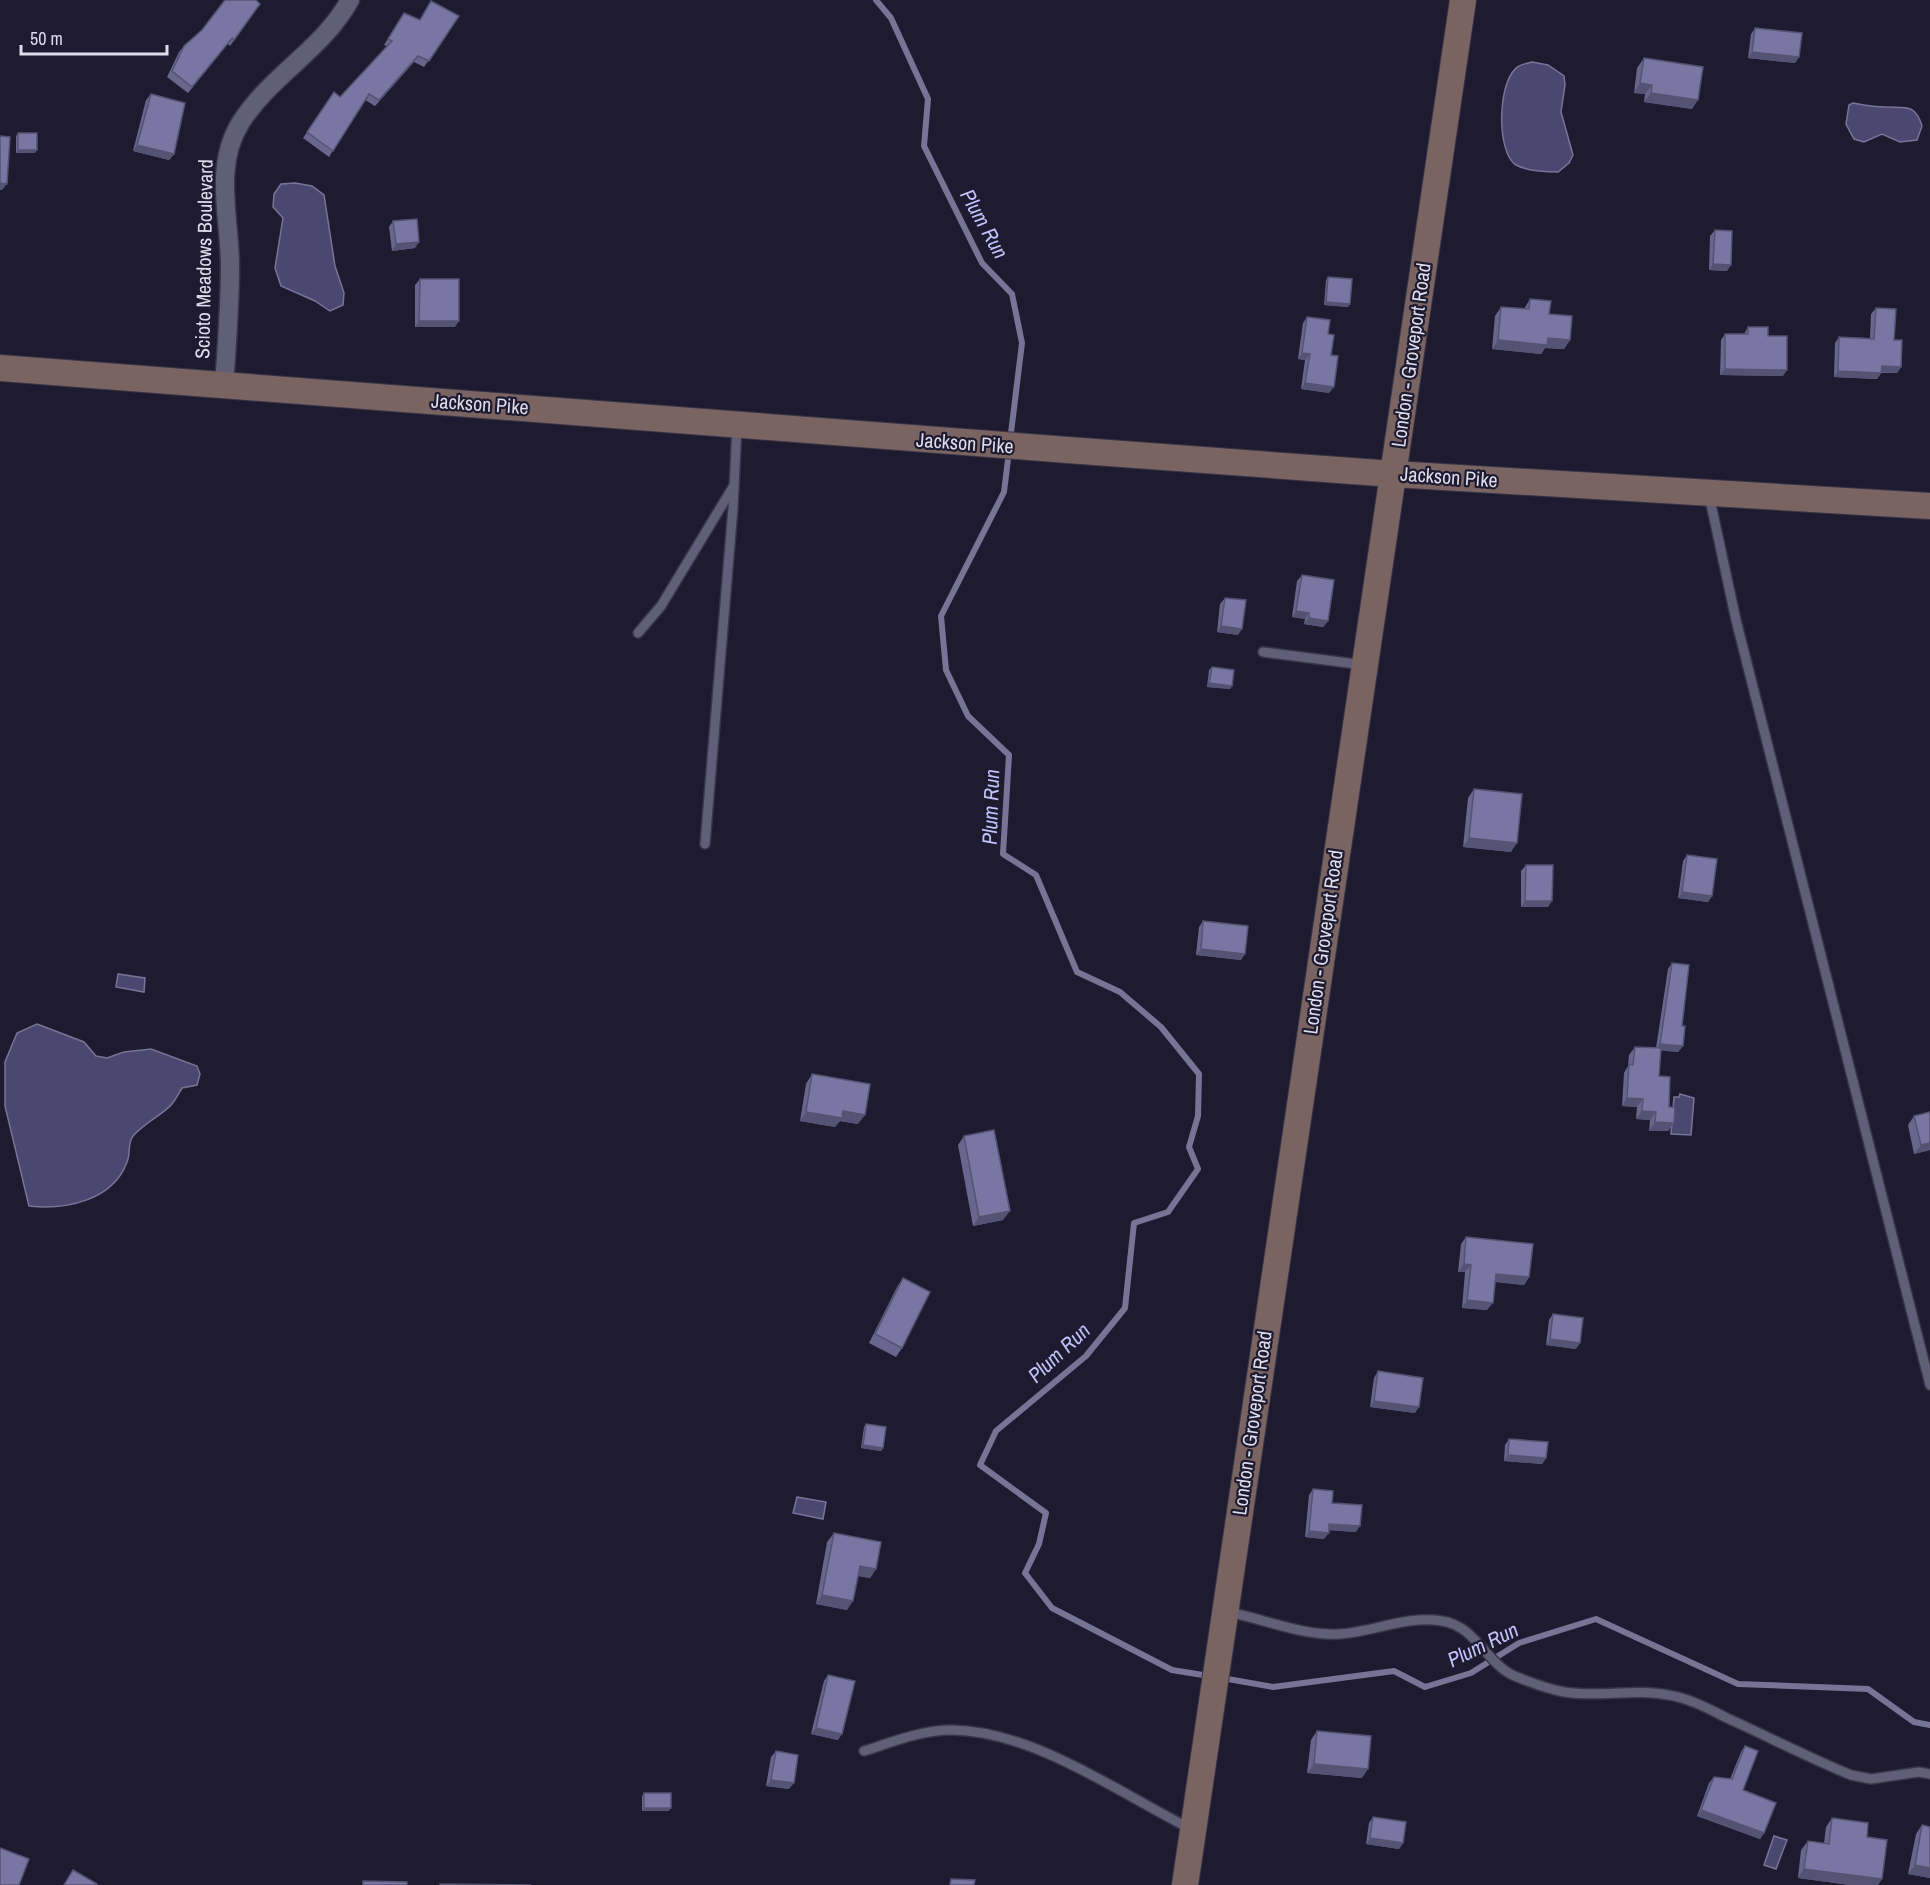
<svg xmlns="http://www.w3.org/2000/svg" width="1930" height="1885" viewBox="0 0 1930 1885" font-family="'Archivo Narrow',sans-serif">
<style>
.water{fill:#4c4771;stroke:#787496;stroke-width:1.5}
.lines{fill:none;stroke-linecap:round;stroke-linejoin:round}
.stream{stroke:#787496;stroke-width:6}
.service-casing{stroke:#373547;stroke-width:12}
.minor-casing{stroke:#373547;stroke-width:21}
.secondary-casing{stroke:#373547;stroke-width:28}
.service{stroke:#615f78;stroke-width:9}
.minor{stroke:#615f78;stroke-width:18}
.secondary{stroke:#7a6461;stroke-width:26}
.wall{fill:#69658d}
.shaded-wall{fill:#555373}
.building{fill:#7a76a4;stroke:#555373;stroke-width:1.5}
.labels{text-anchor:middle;stroke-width:4.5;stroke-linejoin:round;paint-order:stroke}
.street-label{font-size:20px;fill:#deddec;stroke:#1e1b31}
.water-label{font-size:21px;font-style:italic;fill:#c5c1fa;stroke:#1e1b31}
</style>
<rect width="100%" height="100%" fill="#1e1b31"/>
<g class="water">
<path d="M1532 62 1548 65 1564 76 1565 85 1561 112 1573 155 1569 163 1558 172C1545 172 1527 171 1516 165 1496 153 1497 78 1519 66 1522 64 1528 63 1532 62Z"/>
<path d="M1853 103C1863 105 1875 107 1886 107 1905 108 1915 103 1922 126L1917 140 1900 142 1882 134 1864 142 1854 139 1846 124 1849 105Z"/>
<path d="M295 183 312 186 324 195 335 266 344 293 343 305 330 311 315 301 281 286 275 268 283 218 273 207 274 194 281 184Z"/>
<path d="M118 974 145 978 144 992 116 987Z"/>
<path d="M37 1024 84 1042 96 1056 107 1058 124 1052 151 1049 197 1066 200 1074 197 1085 182 1088C179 1093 176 1099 172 1104 164 1114 145 1122 133 1136 127 1144 131 1153 127 1162 113 1201 65 1210 29 1206L5 1106V1062L17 1033Z"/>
<path d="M1680 1094 1694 1098 1691 1135 1671 1134 1674 1097H1679Z"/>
<path d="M797 1497 826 1502 823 1519 793 1513Z"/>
<path d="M1774 1836 1787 1840 1776 1869 1764 1865Z"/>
</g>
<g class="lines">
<g class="stream">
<path d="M876 0 891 18 928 99 924 146 982 263 1012 294 1022 343 1010 441"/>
<path d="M1009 451 1004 492 941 616 946 670 968 716 1009 755 1003 854 1036 875 1077 972 1120 992 1161 1027 1199 1074 1198 1116 1189 1147 1198 1169 1168 1212 1134 1223 1125 1308 1086 1356 996 1431 980 1465 1046 1513 1039 1544 1025 1573 1052 1608 1172 1670 1209 1676"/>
<path d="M1222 1678 1273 1687 1394 1671 1425 1687 1471 1673 1519 1643 1596 1619 1738 1684 1868 1689 1914 1722 1930 1725"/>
</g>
<defs>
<g id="service">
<path d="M1709 495 1736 620 1930 1385"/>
<path d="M638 633 661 606 733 487"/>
<path d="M1263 652 1364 665"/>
<path d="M705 844 733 508 737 426"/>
<path d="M1228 1612C1264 1619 1303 1636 1339 1634 1373 1632 1407 1615 1442 1621 1477 1626 1487 1666 1517 1677 1532 1683 1548 1689 1564 1692 1598 1698 1634 1688 1668 1695 1689 1698 1709 1709 1727 1718 1769 1737 1809 1758 1851 1775L1871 1779 1919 1772 1930 1774"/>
<path d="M864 1751C892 1742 922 1730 952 1730 1034 1731 1119 1793 1191 1829"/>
</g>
<path id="minor" d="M224 385C227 345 230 306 230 266 230 218 213 166 241 122 271 75 323 49 350 0"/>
<g id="secondary">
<path d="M0 368 1068 450 1393 474 1930 506"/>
<path d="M1185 1885 1463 0"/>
</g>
</defs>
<use href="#service" class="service-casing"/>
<use href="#minor" class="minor-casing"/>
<use href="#secondary" class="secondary-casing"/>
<use href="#service" class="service"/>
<use href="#minor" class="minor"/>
<use href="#secondary" class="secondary"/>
</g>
<g class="wall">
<path d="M260 4 230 46 228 44 188 93 167 77 179 52 184 46Z"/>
<path d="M404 13 419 20 459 16 424 67 414 62 375 106 365 100 329 157 303 138 334 92 340 97 387 46 384 45Z"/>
<path d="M1755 28 1799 57 1795 63 1748 58 1751 34Z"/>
<path d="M1644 58 1692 109 1644 102 1645 94 1634 93 1637 68Z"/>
<path d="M151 94 174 154 169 160 133 151 146 100Z"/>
<path d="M18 133 35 153H16V136Z"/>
<path d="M393 221 415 248 392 251 389 227Z"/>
<path d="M1715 230 1727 271 1709 270 1710 236Z"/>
<path d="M1328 277 1348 307 1324 305 1326 280Z"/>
<path d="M420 279 455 327H415V285Z"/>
<path d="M1530 299 1549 314 1570 340 1564 349 1545 348 1541 354 1492 349 1495 316 1501 307 1524 309Z"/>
<path d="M1876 308 1894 340 1901 367 1897 373H1881L1877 379 1834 377 1835 343 1839 337 1870 338 1871 314Z"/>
<path d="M1307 317 1328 334 1331 355 1329 393 1301 389 1305 360 1298 359 1303 323Z"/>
<path d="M1748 327 1768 336 1783 376 1720 375 1721 340 1725 334H1744Z"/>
<path d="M1302 575 1328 621 1323 627 1304 624 1305 619 1292 617 1297 581Z"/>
<path d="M1225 598 1238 635 1217 632 1220 604Z"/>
<path d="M1212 667 1232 686 1230 689 1207 687 1209 670Z"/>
<path d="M1474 789 1511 852 1463 847 1468 798Z"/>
<path d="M1687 855 1712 896 1708 902 1678 898 1683 861Z"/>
<path d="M1526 865 1548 907H1521V871Z"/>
<path d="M1203 921 1241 960 1196 955 1199 927Z"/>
<path d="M1672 963 1682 1026 1683 1046 1678 1052 1661 1050 1659 1076 1674 1123 1668 1131H1649L1650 1120 1636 1119 1637 1107 1622 1106 1624 1073 1628 1066 1629 1055 1635 1047 1656 1048 1668 969Z"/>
<path d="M812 1074 858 1124 840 1121 835 1127 800 1121 806 1084Z"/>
<path d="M1930 1112V1150L1914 1154 1908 1125 1914 1116Z"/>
<path d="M964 1136 1003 1220 973 1226 958 1145Z"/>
<path d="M1466 1237 1529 1277 1524 1285 1495 1282 1487 1310 1462 1308 1465 1272H1458L1461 1244Z"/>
<path d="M903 1278 902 1348 896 1357 869 1343 897 1287Z"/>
<path d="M1553 1314 1576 1349 1546 1345 1549 1320Z"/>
<path d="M1378 1371 1415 1413 1370 1407 1374 1378Z"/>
<path d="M866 1424 883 1448 881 1451 861 1448 864 1427Z"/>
<path d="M1509 1439 1546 1458 1542 1464 1504 1461 1505 1445Z"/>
<path d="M1313 1489 1332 1503 1356 1532 1329 1530 1324 1539 1305 1537 1309 1495Z"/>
<path d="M834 1533 876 1569 870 1578 858 1576 847 1610 816 1604 827 1542Z"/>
<path d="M828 1675 838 1740 811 1734 824 1681Z"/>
<path d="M1317 1731 1362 1778 1307 1773 1311 1740Z"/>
<path d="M1745 1746 1743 1790 1764 1833 1760 1839 1697 1816 1709 1783 1714 1777 1730 1779 1741 1752Z"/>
<path d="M776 1751 789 1789 766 1786 771 1757Z"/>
<path d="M644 1793 671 1808 668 1811H642V1796Z"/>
<path d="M1373 1817 1403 1843 1399 1849 1366 1844 1369 1823Z"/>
<path d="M1832 1818 1867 1837 1878 1885H1850L1798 1878 1801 1850 1808 1841 1824 1843 1826 1827Z"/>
<path d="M1922 1825 1930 1878 1908 1874 1916 1834Z"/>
</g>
<g class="shaded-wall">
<path d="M1752 52 1799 57 1795 63 1748 58Z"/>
<path d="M418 56 414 62 375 106 379 100Z"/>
<path d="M1640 83 1652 85 1645 94 1634 93Z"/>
<path d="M1651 93 1698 100 1692 109 1644 102Z"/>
<path d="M137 145 174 154 169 160 133 151Z"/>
<path d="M18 150H37L35 153H16Z"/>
<path d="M0 183 7 184 2 190H0Z"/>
<path d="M419 242 415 248 392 251 396 244Z"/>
<path d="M1713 264 1731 265 1727 271 1709 270Z"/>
<path d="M1326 302 1350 304 1348 307 1324 305Z"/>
<path d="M419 321H459L455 327H415Z"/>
<path d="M1548 338 1570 340 1564 349 1545 348 1541 354 1492 349 1498 340Z"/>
<path d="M1302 353 1310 354 1305 360 1298 359Z"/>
<path d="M1882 366 1901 367 1897 373 1877 372Z"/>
<path d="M1725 369 1787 370 1783 376 1720 375Z"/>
<path d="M1838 371 1881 373 1877 379 1834 377Z"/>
<path d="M1305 383 1334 387 1329 393 1301 389Z"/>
<path d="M1296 611 1309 613 1305 619 1292 617Z"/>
<path d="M1309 618 1328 621 1323 627 1304 624Z"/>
<path d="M1221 626 1242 629 1238 635 1217 632Z"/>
<path d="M1209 683 1232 686 1230 689 1207 687Z"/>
<path d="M1469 838 1517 843 1511 852 1463 847Z"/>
<path d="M1682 892 1712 896 1708 902 1678 898Z"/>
<path d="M1525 901H1552L1548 907H1521Z"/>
<path d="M1201 949 1245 954 1241 960 1196 955Z"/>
<path d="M1660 1044 1683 1046 1678 1052 1655 1050Z"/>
<path d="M1627 1098 1643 1099 1637 1107 1622 1106Z"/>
<path d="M843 1111 865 1115 858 1124 840 1121 835 1127 800 1121 806 1112Z"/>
<path d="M1642 1111 1656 1112 1650 1120 1636 1119Z"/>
<path d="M1655 1122 1674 1123 1668 1131H1649Z"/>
<path d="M1930 1143V1150L1914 1154 1921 1145Z"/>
<path d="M1010 1211 1003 1220 973 1226 979 1217Z"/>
<path d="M1464 1264 1471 1265 1465 1272H1458Z"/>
<path d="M1496 1274 1529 1277 1524 1285 1490 1281Z"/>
<path d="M1467 1300 1493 1303 1487 1310 1462 1308Z"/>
<path d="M1550 1339 1580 1343 1576 1349 1546 1345Z"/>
<path d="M1374 1401 1419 1407 1415 1413 1370 1407Z"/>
<path d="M863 1445 883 1448 881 1451 861 1448Z"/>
<path d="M1508 1455 1546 1458 1542 1464 1504 1461Z"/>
<path d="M1329 1524 1360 1526 1356 1532 1325 1530Z"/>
<path d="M1309 1531 1329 1533 1324 1539 1305 1537Z"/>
<path d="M860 1566 876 1569 870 1578 853 1575Z"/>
<path d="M822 1595 853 1601 847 1610 816 1604Z"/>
<path d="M816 1728 842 1734 838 1740 811 1734Z"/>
<path d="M1314 1764 1368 1769 1362 1778 1307 1773Z"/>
<path d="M771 1780 794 1783 789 1789 766 1786Z"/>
<path d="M644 1808H671L668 1811H642Z"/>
<path d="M1701 1810 1764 1833 1760 1839 1697 1816Z"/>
<path d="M1370 1838 1403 1843 1399 1849 1366 1844Z"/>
<path d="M1915 1865 1930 1868V1878L1908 1874Z"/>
<path d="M1804 1869 1882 1879 1878 1885H1850L1798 1878Z"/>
</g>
<g class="building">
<path d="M225 0H256L260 4 234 40 232 38 192 87 172 71 184 46 202 30Z"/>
<path d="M431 1 459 16 429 61 418 56 379 100 369 94 333 151 307 132 334 92 340 97 392 41 388 39 404 13 420 20Z"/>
<path d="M1755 28 1802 33 1799 57 1752 52Z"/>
<path d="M1644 58 1703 67 1698 100 1651 93 1652 85 1640 83Z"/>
<path d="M151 94 185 103 174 154 137 145Z"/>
<rect x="18" y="133" width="19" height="17"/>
<path d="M0 136 10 137 7 184 0 183Z"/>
<path d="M417 219 419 242 396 244 393 221Z"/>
<path d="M1715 230 1732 231 1731 265 1713 264Z"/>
<path d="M1328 277 1352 279 1350 304 1326 302Z"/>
<path d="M420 279H459V321H419Z"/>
<path d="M1530 299 1551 301 1549 314 1572 316 1570 340 1548 338 1547 345 1498 340 1501 307 1529 309Z"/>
<path d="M1876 308 1896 309 1894 340H1902L1901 367 1882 366 1881 373 1838 371 1839 337 1874 339Z"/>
<path d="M1307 317 1330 320 1328 334 1334 335 1331 355 1338 356 1334 387 1305 383 1310 354 1302 353Z"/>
<path d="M1748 327H1768V336H1787V370L1725 369V334H1748Z"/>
<path d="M1302 575 1334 580 1328 621 1309 618V613L1296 611Z"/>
<path d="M1225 598 1246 600 1242 629 1221 626Z"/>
<path d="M1212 667 1234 670 1232 686 1209 683Z"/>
<path d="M1474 789 1522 794 1517 843 1469 838Z"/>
<path d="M1687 855 1717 859 1712 896 1682 892Z"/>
<path d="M1526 865H1553L1552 901H1525Z"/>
<path d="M1203 921 1248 926 1245 954 1201 949Z"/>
<path d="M1672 963 1689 965 1682 1026H1685L1683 1046 1660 1044Z"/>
<path d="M1635 1047 1661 1048 1659 1076 1670 1077 1669 1107H1675L1674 1123 1655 1122 1656 1112 1642 1111 1643 1099 1627 1098 1629 1064 1633 1065Z"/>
<path d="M812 1074 870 1084 865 1115 843 1111 842 1118 806 1112Z"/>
<path d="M1930 1112V1143L1921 1145 1914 1116Z"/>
<path d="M994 1130 1010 1211 979 1217 964 1136Z"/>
<path d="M1466 1237 1533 1244 1529 1277 1496 1274 1493 1303 1467 1300 1471 1265 1464 1264Z"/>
<path d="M903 1278 930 1292 902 1348 875 1334Z"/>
<path d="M1553 1314 1583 1318 1580 1343 1550 1339Z"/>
<path d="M1378 1371 1423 1378 1419 1407 1374 1401Z"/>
<path d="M866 1424 886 1427 883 1448 863 1445Z"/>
<path d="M1509 1439 1548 1442 1546 1458 1508 1455Z"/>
<path d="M1313 1489 1333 1491 1332 1503 1362 1505 1360 1526 1329 1524V1533L1309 1531Z"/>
<path d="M834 1533 881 1542 876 1569 860 1566 853 1601 822 1595Z"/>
<path d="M828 1675 855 1681 842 1734 816 1728Z"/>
<path d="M1317 1731 1371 1736 1368 1769 1314 1764Z"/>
<path d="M1745 1746 1758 1751 1743 1790 1776 1803 1764 1833 1701 1810 1714 1777 1732 1779Z"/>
<path d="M776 1751 798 1755 794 1783 771 1780Z"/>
<rect x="644" y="1793" width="27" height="15"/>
<path d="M1373 1817 1406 1822 1403 1843 1370 1838Z"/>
<path d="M1832 1818 1868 1823 1867 1837 1887 1840 1882 1879 1804 1869 1808 1841 1829 1844Z"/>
<path d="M1922 1825 1930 1827V1868L1915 1865Z"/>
<path d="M0 1848 29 1859 19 1885H0Z"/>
<path d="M73 1870 97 1884V1885H64Z"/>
<path d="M951 1879 975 1880 974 1885H950Z"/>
<path d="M363 1881 407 1882V1885H363Z"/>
<path d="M440 1884 531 1885H440Z"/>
</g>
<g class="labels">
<g class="street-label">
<text transform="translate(204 259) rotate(-89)" y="7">Scioto Meadows Boulevard</text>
<text transform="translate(1411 355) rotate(-82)" y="7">London - Groveport Road</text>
<text transform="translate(480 404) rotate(4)" y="7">Jackson Pike</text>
<text transform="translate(965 443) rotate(4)" y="7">Jackson Pike</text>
<text transform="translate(1449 477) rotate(4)" y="7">Jackson Pike</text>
<text transform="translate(1323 942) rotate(-82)" y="7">London - Groveport Road</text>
<text transform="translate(1252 1423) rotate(-82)" y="7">London - Groveport Road</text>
</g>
<g class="water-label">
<text transform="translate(984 224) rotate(61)" y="7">Plum Run</text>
<text transform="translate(991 807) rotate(-88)" y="7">Plum Run</text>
<text transform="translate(1059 1353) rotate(-43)" y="7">Plum Run</text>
<text transform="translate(1483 1645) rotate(-26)" y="7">Plum Run</text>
</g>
</g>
<path d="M21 45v9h146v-9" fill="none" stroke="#deddec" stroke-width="3"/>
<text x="30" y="45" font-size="18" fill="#deddec" stroke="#1e1b31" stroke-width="4.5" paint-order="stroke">50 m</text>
</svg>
